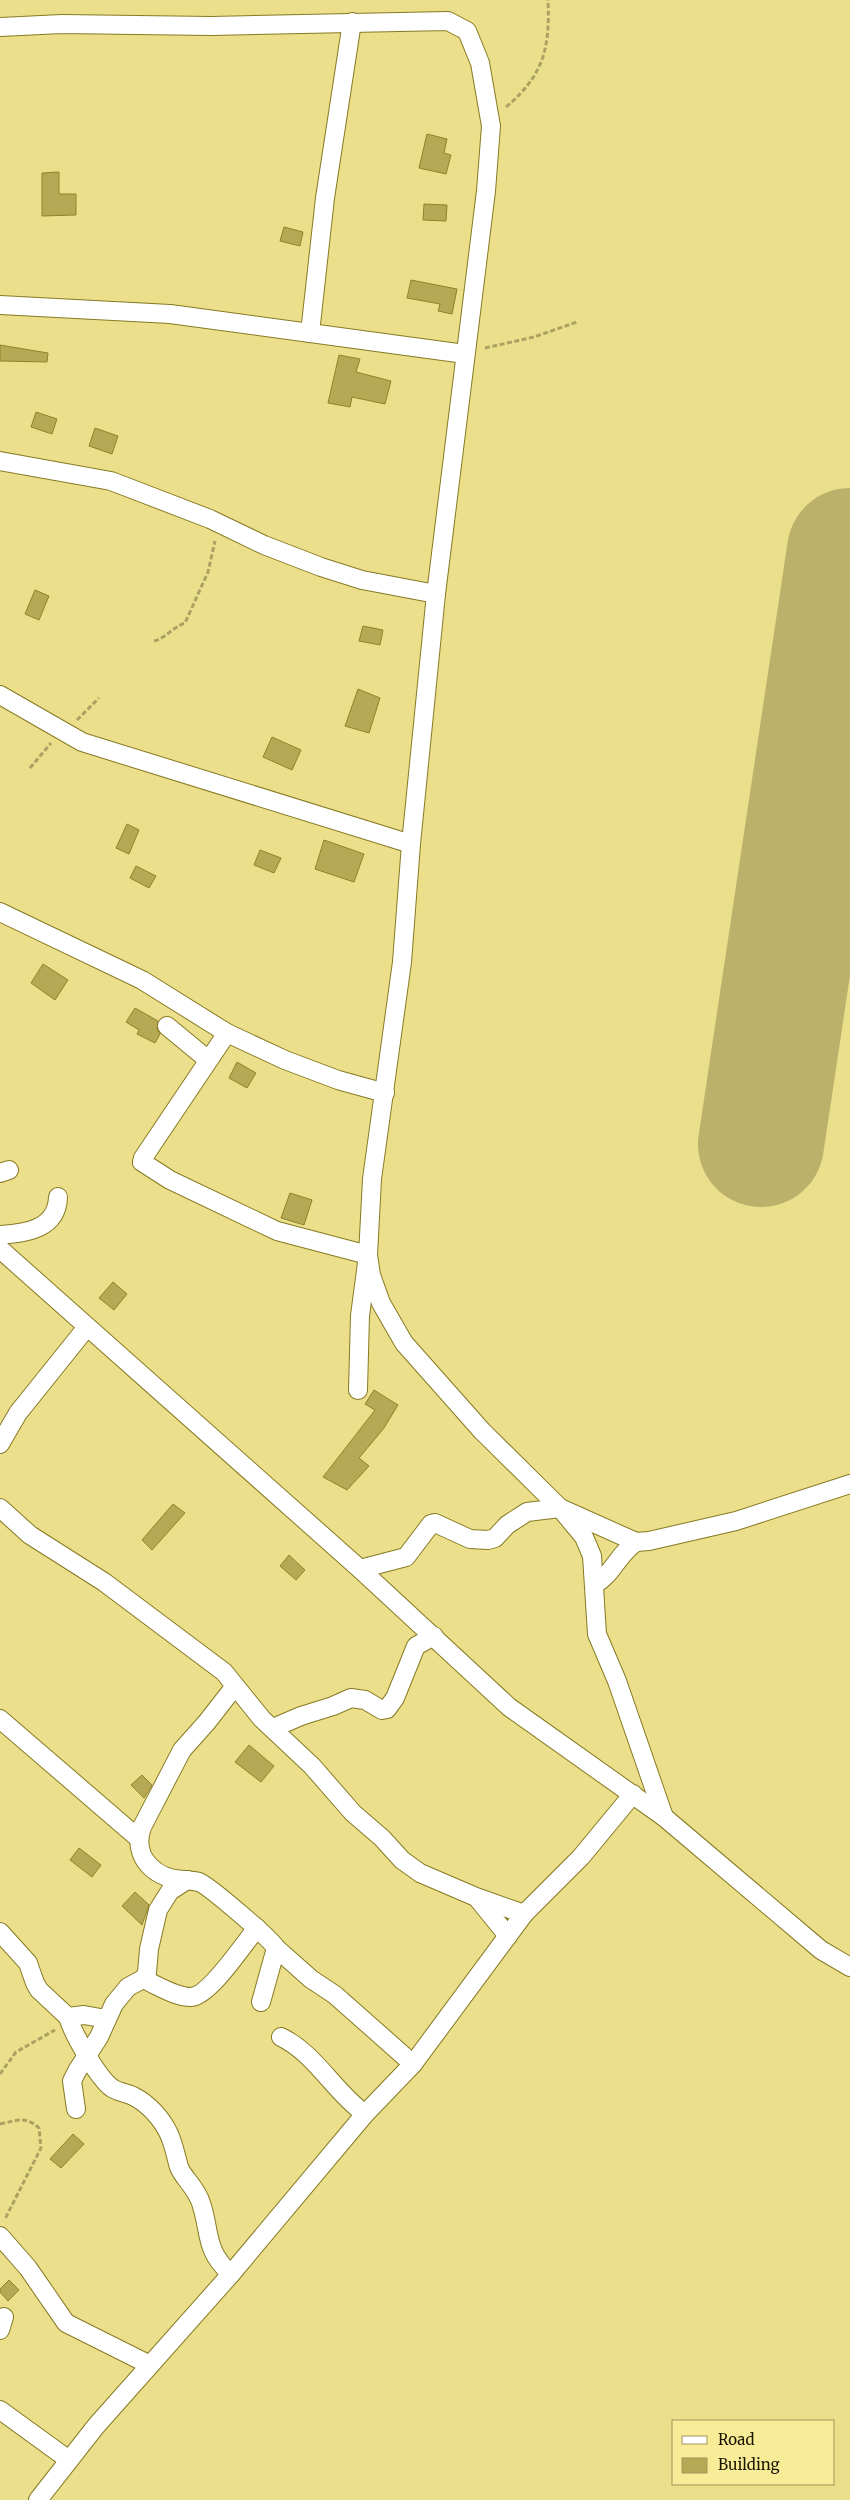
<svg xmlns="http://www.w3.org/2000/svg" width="850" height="2500" viewBox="0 0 850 2500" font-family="Merriweather,serif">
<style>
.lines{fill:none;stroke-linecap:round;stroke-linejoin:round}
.runway{stroke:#bbb16b;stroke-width:126}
.building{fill:#b5a956;stroke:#8f832d}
.street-casing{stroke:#867a23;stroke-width:20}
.path{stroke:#aba261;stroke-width:3;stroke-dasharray:5 2.5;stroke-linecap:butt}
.street{stroke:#fff;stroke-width:18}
</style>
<rect width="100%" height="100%" fill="#ebdf8b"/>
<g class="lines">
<path class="runway" d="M761 1144 850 551"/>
</g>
<g class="building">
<path d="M427 134 447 139 444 153 451 155 446 174 419 168Z"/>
<path d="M59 172V194H76V215L42 216V173Z"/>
<path d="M424 204 447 205 446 221 423 220Z"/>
<path d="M284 227 303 232 300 246 280 241Z"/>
<path d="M411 280 457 289 452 314 438 311 440 304 407 298Z"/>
<path d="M0 345 48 353 47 362 0 361Z"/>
<path d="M339 355 360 359 356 372 391 381 385 404 352 397 350 407 328 403Z"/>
<path d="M36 412 57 419 52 434 31 427Z"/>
<path d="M95 428 118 436 112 454 89 446Z"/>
<path d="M35 590 49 596 39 620 25 614Z"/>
<path d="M363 626 383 630 380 645 359 641Z"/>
<path d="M358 689 380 698 369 733 345 726Z"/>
<path d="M272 737 301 750 292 770 263 757Z"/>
<path d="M127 824 139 830 129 854 116 848Z"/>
<path d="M324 840 364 854 354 882 315 869Z"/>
<path d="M260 850 281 858 274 873 254 865Z"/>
<path d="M136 866 156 876 149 888 130 878Z"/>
<path d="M43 964 68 980 55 1000 31 983Z"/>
<path d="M135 1008 158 1021 157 1029 160 1034 155 1043 137 1034 139 1030 126 1022Z"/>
<path d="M237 1062 256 1073 247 1088 229 1078Z"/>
<path d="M290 1193 312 1200 304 1225 281 1218Z"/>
<path d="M113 1282 127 1294 114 1310 99 1298Z"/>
<path d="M374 1390 398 1405 384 1428 359 1458 369 1466 347 1490 323 1477 375 1410 365 1404Z"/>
<path d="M173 1504 185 1513 152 1550 142 1540Z"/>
<path d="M289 1555 305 1570 296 1580 280 1566Z"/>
<path d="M249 1745 274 1766 261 1782 235 1762Z"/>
<path d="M142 1775 152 1785 144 1798 131 1785Z"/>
<path d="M79 1848 101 1865 92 1877 70 1860Z"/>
<path d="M135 1892 149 1905 142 1925 122 1906Z"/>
<path d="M73 2134 84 2144 61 2168 50 2159Z"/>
<path d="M9 2280 19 2290 8 2301 0 2292V2289Z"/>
</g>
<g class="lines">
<defs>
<g id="street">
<path d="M0 27 62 24 211 26 448 21 467 31 480 63 491 126 486 191 436 594 411 844 402 962 372 1179 368 1255 371 1275 381 1303 404 1343 482 1431 560 1508 584 1537 592 1556 597 1634 617 1681 664 1817"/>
<path d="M0 305 170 314 465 354"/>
<path d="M310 333 325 198 352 22"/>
<path d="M0 461 111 481 210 519 264 545 321 567 362 580 436 594"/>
<path d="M0 695 82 742 411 844"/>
<path d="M0 912 142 980 227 1033 285 1060 338 1080 385 1093"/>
<path d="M167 1026 207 1059"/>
<path d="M227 1033 143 1158 142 1162 170 1180 277 1231 368 1255 360 1316 358 1390"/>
<path d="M0 1173 9 1170"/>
<path d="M0 1235C27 1233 57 1229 58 1197"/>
<path d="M0 1249 360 1569 509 1707 664 1817 821 1950 850 1967"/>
<path d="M0 1444 18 1413 87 1327"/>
<path d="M0 1508 30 1535 104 1582 224 1672 262 1719 312 1766 353 1813 382 1838 402 1860 420 1873 476 1897 524 1914"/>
<path d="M360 1569 406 1557 431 1524 435 1523 470 1539 488 1540 495 1538 507 1525 527 1512 560 1508 636 1542 649 1541 736 1521 850 1484"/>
<path d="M594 1585C615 1572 617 1555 636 1542"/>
<path d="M0 1719 138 1838"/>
<path d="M273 1728 301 1716 333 1706 351 1698 365 1700 382 1710 387 1709 395 1698 416 1646 434 1636"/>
<path d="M187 1880C191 1881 195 1881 199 1882 209 1886 270 1938 276 1948L311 1979 335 1995 413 2064"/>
<path d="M478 1899 508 1936"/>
<path d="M0 1932 28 1963 35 1983 39 1990 68 2017 84 2015 106 2019"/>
<path d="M143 1979C157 1985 175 1997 191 1997 210 1996 244 1943 257 1928"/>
<path d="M261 2002 276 1948"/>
<path d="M68 2017C73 2034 98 2078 112 2088 118 2092 127 2093 133 2096 149 2104 162 2119 169 2134 174 2145 176 2157 179 2167 183 2178 196 2187 201 2203 211 2233 204 2250 231 2274"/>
<path d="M281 2037C316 2054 334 2092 365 2114"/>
<path d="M76 2109 72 2081 77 2071 99 2037 114 2004 128 1987 143 1979 147 1973 149 1949 158 1910 170 1891 187 1880C157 1881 131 1858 142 1827L182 1750 207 1722 235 1686"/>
<path d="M0 2236 28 2268 66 2323 150 2365"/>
<path d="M0 2330 4 2317"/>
<path d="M0 2410 69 2460"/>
<path d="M38 2500 96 2426 231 2274 365 2114 413 2064 524 1914 581 1857 633 1794"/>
</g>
</defs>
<use href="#street" class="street-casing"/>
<g class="path">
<path d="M506 107C544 75 550 48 548 0"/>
<path d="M485 348 534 337 577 322"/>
<path d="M154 641C166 638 173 627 185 623L208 572 215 541"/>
<path d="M77 720 99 698"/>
<path d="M30 768 51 743"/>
<path d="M0 2074 16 2052 55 2030"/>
<path d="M0 2124C16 2121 25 2115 39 2128L41 2148 5 2219"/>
</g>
<use href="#street" class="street"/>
</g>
<rect x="672" y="2420" width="162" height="65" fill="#f8ec98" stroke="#9f965b"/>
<rect x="682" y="2436" width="25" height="8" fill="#ffffff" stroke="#9f965b"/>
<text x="718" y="2445" font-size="15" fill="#1a1600">Road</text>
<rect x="682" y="2458" width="25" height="15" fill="#b5a956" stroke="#9f965b"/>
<text x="718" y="2470" font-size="15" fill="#1a1600">Building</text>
</svg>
